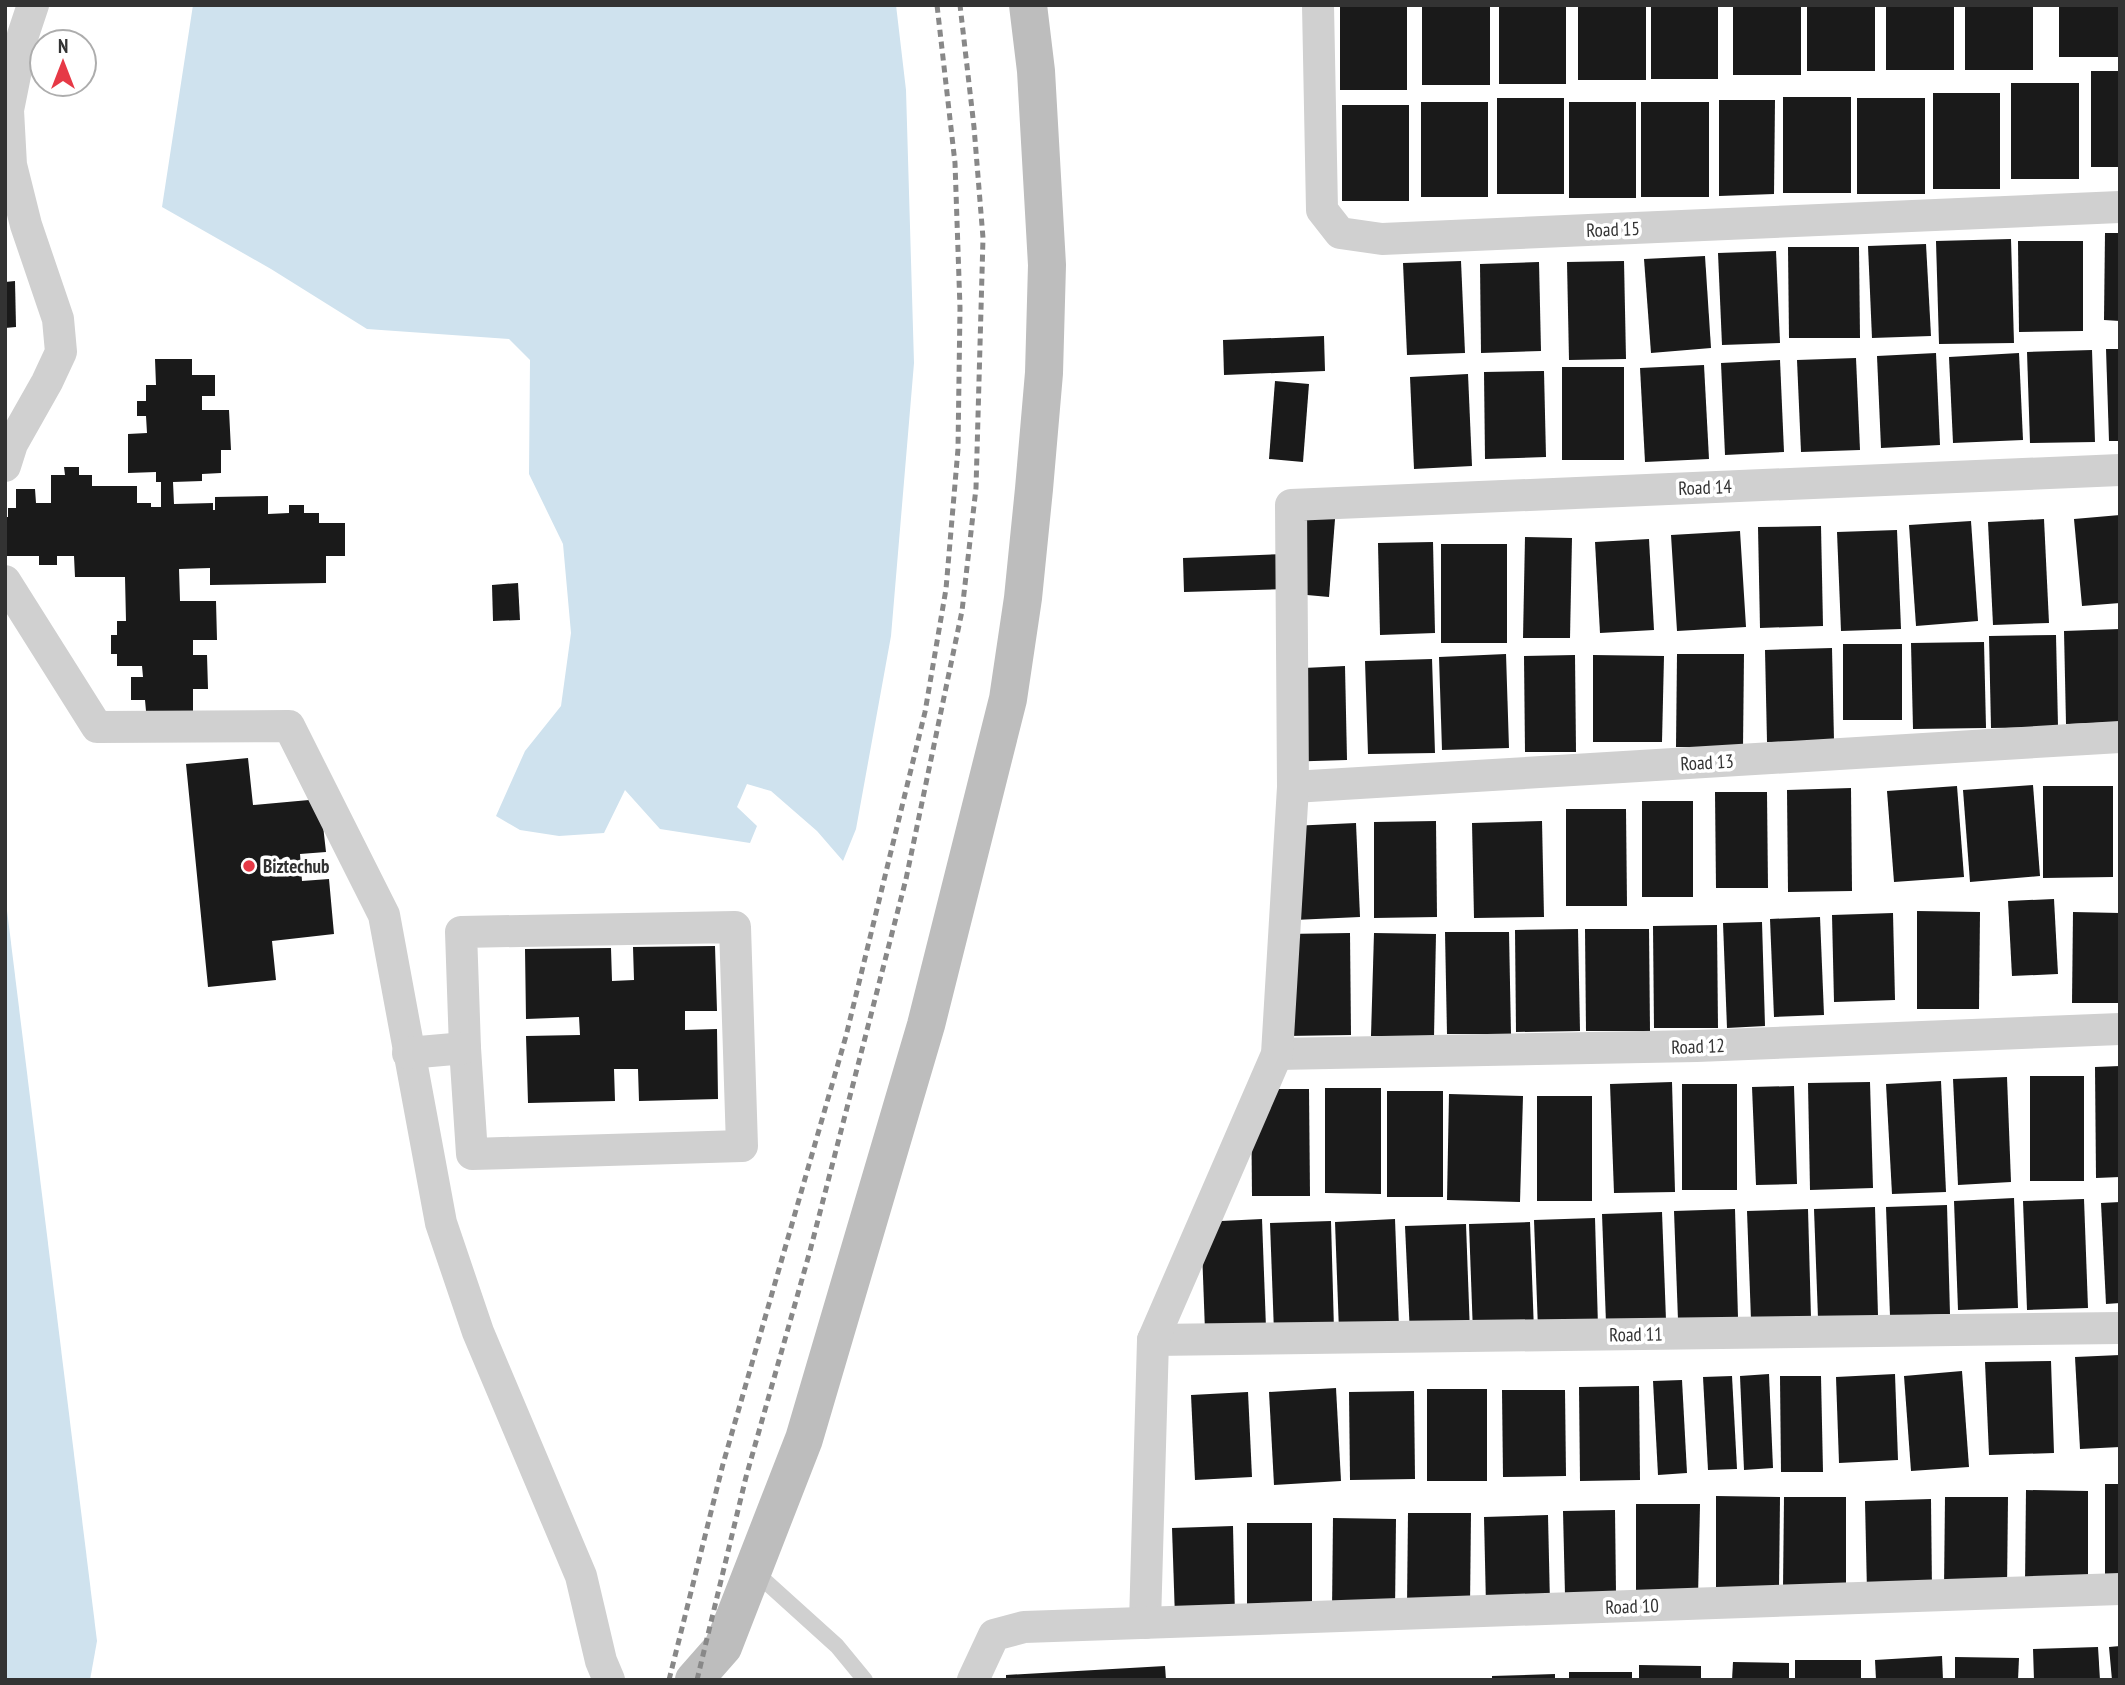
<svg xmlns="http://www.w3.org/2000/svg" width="2125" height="1685" viewBox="0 0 2125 1685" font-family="'PT Sans Narrow',sans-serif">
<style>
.water{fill:#cfe2ee}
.building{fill:#1a1a1a}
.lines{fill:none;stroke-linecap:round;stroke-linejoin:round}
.service{stroke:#d0d0d0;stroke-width:16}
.minor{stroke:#d0d0d0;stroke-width:32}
.secondary{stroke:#bdbdbd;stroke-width:38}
.rail{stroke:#888;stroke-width:5;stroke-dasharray:7 5;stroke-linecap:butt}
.poi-dot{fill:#e63946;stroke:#fff;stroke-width:2.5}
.labels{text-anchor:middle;stroke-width:7;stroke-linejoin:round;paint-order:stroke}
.street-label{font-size:19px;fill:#333;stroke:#fff}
.poi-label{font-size:19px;font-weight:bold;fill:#333;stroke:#fff;text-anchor:start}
</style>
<rect width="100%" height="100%" fill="#fff"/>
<g class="water">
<path d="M193 5H896L906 90 914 363 891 636 856 829 843 861 817 831 771 791 747 784 737 807 757 826 750 843 660 829 625 790 604 833 559 836 520 830 496 816 525 751 561 706 571 633 563 544 529 474 530 360 509 339 367 329 271 269 162 207Z"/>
<path d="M5 894 97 1641 90 1680H5Z"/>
</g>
<g class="building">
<rect x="1340" y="5" width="67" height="85"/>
<rect x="1422" y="5" width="68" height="80"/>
<rect x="1499" y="5" width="67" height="79"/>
<rect x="1578" y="5" width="68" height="75"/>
<rect x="1651" y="5" width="67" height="74"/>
<rect x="1733" y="5" width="68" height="70"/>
<rect x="1807" y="5" width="68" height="66"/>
<rect x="1886" y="5" width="68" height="65"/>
<rect x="1965" y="5" width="68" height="65"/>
<rect x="2059" y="5" width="61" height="52"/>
<rect x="2091" y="71" width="29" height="96"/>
<rect x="2011" y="83" width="68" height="96"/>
<rect x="1933" y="93" width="67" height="96"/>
<rect x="1783" y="97" width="68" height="96"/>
<rect x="1497" y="98" width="67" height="96"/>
<rect x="1857" y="98" width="68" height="96"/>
<path d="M1719 100H1775L1774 194 1719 196Z"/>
<rect x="1421" y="102" width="67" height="95"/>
<rect x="1569" y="102" width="67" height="96"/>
<rect x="1641" y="102" width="68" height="95"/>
<rect x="1342" y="105" width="67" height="96"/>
<path d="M2105 233H2120V321L2104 320Z"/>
<path d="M2011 239 2014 343 1939 344 1936 241Z"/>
<path d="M2018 241H2083V331L2019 332Z"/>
<path d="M1926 244 1931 336 1872 338 1868 246Z"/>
<path d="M1788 247H1859L1860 338H1789Z"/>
<path d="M1776 251 1780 343 1722 345 1718 253Z"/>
<path d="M1705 256 1711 348 1651 353 1644 259Z"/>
<path d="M1461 261 1465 353 1407 355 1403 263Z"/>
<path d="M1624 261 1626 359 1569 360 1567 262Z"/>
<path d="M1539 262 1541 351 1481 353 1480 264Z"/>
<path d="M15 281 16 327 5 328V282Z"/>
<path d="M1324 336 1325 371 1224 375 1223 340Z"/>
<path d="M2106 349H2120V441H2109Z"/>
<path d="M2092 350 2095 442 2030 443 2027 352Z"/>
<path d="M1936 353 1940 445 1881 448 1877 356Z"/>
<path d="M2019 353 2023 440 1953 443 1949 357Z"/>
<path d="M1856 358 1860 450 1801 452 1797 360Z"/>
<path d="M155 359H192V375H215V396H202V410H229L231 450H221V473L202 474V481L173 482 174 504 213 503V510H215V497L268 496V514L289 513V505H304V513H319V523H345V556H326V583L210 585V568L179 569 180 601H216L217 640H193V655H207L208 689H193V711H146L145 700H131V677H143L142 666H117V654H111V635H117V621H126L125 577H75L74 556H57V565H39V556H5V517H8V508H16V489H35L36 503H51V475H65L64 467H79V475H92V486H137V503H151V507H161V482H156V472L128 473V434L147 433 146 416H137V401H146V385H156Z"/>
<path d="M1780 360 1784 452 1725 455 1721 363Z"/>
<path d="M1704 365 1709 459 1645 462 1640 368Z"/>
<rect x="1562" y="367" width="62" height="93"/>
<path d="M1544 371 1546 457 1485 459 1484 372Z"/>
<path d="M1468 374 1472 466 1414 469 1410 377Z"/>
<path d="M1275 381 1309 384 1303 462 1269 459Z"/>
<path d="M2120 515V603L2082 606 2074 519Z"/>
<path d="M1302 516 1335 519 1329 597 1296 594Z"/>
<path d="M2044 519 2049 623 1993 625 1988 522Z"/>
<path d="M1971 521 1978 621 1916 626 1909 525Z"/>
<path d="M1821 526 1823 626 1760 628 1758 527Z"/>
<path d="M1897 530 1901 629 1841 631 1837 532Z"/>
<path d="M1740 531 1746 627 1677 631 1671 535Z"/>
<path d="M1525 537 1572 538 1570 638H1523Z"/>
<path d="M1649 539 1654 630 1600 633 1595 542Z"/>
<path d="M1433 542 1435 633 1380 635 1378 543Z"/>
<rect x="1441" y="544" width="66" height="99"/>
<path d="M1285 554 1287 589 1184 592 1183 558Z"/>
<path d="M518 583 520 620 493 621 492 585Z"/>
<path d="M2120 629V722L2066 724 2064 631Z"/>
<path d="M2056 635 2058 727 1991 728 1989 636Z"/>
<path d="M1984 642 1986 728 1913 729 1911 643Z"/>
<rect x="1843" y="644" width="59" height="76"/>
<path d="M1832 648 1834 741 1767 742 1765 650Z"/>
<path d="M1506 654 1509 748 1442 750 1439 657Z"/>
<path d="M1677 654H1744L1743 747H1676Z"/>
<path d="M1575 655 1576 752H1525L1524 656Z"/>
<path d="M1593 655 1664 656 1662 742H1593Z"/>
<path d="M1432 659 1435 753 1368 754 1365 661Z"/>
<path d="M1345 666 1347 760 1281 762 1283 669Z"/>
<path d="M248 758 253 805 320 799 326 852 300 854 302 881 329 879 334 934 272 941 276 980 208 987 186 764Z"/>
<path d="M2033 785 2040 876 1970 882 1963 790Z"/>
<path d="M1957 786 1964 877 1894 882 1887 791Z"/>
<path d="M2043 786H2113V877L2043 878Z"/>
<path d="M1851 788 1852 891 1788 892 1787 790Z"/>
<path d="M1715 792H1767L1768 888H1716Z"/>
<rect x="1642" y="801" width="51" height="96"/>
<path d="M1566 809H1626L1627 906H1566Z"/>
<path d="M1436 821 1437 917 1374 918V822Z"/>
<path d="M1542 821 1544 917 1474 918 1472 823Z"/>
<path d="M1356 823 1360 917 1294 920 1291 826Z"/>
<path d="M2054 899 2058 974 2012 976 2008 901Z"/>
<path d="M1917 911 1980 912 1979 1009H1917Z"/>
<path d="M2073 912 2120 913V1003H2072Z"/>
<path d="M1893 913 1895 1000 1834 1002 1832 915Z"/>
<path d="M1820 917 1824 1015 1774 1017 1770 919Z"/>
<path d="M1762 922 1765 1026 1727 1028 1723 923Z"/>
<path d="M1717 925 1718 1028H1654L1653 926Z"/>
<path d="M1578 929 1580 1031 1516 1032 1515 930Z"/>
<path d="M1585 929H1649L1650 1031H1586Z"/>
<path d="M1445 932H1509L1511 1034H1447Z"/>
<path d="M1350 933 1351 1035 1287 1036 1285 934Z"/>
<path d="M1374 933 1436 934 1434 1037 1371 1036Z"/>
<path d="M715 946 717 1011H685V1030L717 1029 718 1099 639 1101 638 1069H614L615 1101 528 1103 526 1036 580 1035 579 1017 526 1019 525 949 611 948 612 981 634 980 633 947Z"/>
<path d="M2120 1066V1177L2096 1178 2095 1067Z"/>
<rect x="2030" y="1076" width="54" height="105"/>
<path d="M2007 1077 2011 1182 1958 1185 1953 1079Z"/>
<path d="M1941 1081 1946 1192 1892 1194 1886 1084Z"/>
<path d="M1672 1082 1675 1192 1614 1193 1610 1084Z"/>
<path d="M1870 1082 1873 1188 1810 1190 1808 1083Z"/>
<rect x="1682" y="1084" width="55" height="106"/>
<path d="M1794 1086 1797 1184 1756 1185 1752 1087Z"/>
<path d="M1325 1088H1381V1194L1325 1193Z"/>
<path d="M1251 1089H1309L1310 1196H1252Z"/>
<rect x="1387" y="1091" width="56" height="106"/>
<path d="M1449 1094 1523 1096 1520 1202 1447 1200Z"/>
<rect x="1537" y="1096" width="55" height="105"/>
<path d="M2014 1198 2018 1308 1958 1310 1954 1201Z"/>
<path d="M2084 1199 2088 1308 2027 1310 2023 1201Z"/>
<path d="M2120 1202V1303L2106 1304 2101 1203Z"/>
<path d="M1947 1205 1950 1314 1890 1316 1886 1207Z"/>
<path d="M1875 1207 1878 1316 1818 1318 1814 1209Z"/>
<path d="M1735 1209 1738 1318 1678 1320 1674 1211Z"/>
<path d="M1808 1209 1811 1318 1751 1320 1747 1211Z"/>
<path d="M1662 1212 1666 1320 1606 1323 1602 1214Z"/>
<path d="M1595 1218 1598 1327 1538 1329 1534 1220Z"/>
<path d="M1262 1219 1266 1328 1205 1331 1201 1222Z"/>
<path d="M1395 1219 1399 1328 1339 1331 1335 1222Z"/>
<path d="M1331 1221 1334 1330 1274 1332 1270 1223Z"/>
<path d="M1530 1222 1534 1331 1473 1333 1469 1224Z"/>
<path d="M1466 1224 1470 1333 1410 1335 1405 1226Z"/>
<path d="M2120 1355V1447L2080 1449 2075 1357Z"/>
<path d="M2051 1361 2054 1453 1989 1455 1985 1362Z"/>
<path d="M1962 1371 1969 1467 1911 1471 1904 1376Z"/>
<path d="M1769 1374 1773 1468 1744 1470 1740 1376Z"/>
<path d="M1895 1374 1898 1460 1839 1463 1836 1377Z"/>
<path d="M1732 1376 1737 1469 1708 1470 1703 1377Z"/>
<path d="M1780 1376H1821L1823 1472H1781Z"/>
<path d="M1682 1380 1687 1473 1658 1475 1653 1381Z"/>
<path d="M1639 1386 1640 1480 1580 1481 1579 1387Z"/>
<path d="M1336 1388 1341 1481 1274 1485 1269 1392Z"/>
<rect x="1427" y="1389" width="60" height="92"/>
<path d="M1502 1390H1565L1566 1476 1503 1477Z"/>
<path d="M1414 1391 1415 1479 1350 1480 1349 1392Z"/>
<path d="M1248 1392 1252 1477 1195 1480 1191 1395Z"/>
<rect x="2105" y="1484" width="15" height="94"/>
<path d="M2026 1490 2088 1491V1585L2025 1584Z"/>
<path d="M1716 1496 1780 1497 1779 1590H1716Z"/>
<path d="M1784 1497H1846V1591L1783 1590Z"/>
<path d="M1945 1497H2008L2007 1591 1944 1590Z"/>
<path d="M1931 1499 1932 1591 1867 1592 1865 1501Z"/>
<path d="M1636 1504H1700L1698 1598 1636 1597Z"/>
<path d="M1615 1510 1616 1593 1565 1595 1563 1511Z"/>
<path d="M1408 1513H1471L1470 1607 1407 1606Z"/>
<path d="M1548 1515 1550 1604 1486 1606 1484 1517Z"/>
<path d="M1333 1518 1396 1519 1395 1612H1332Z"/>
<rect x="1247" y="1523" width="65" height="91"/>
<path d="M1233 1526 1235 1617 1175 1618 1172 1528Z"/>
<path d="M2120 1646V1680H2112L2109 1647Z"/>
<path d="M2098 1647 2100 1680H2034L2033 1649Z"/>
<path d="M1942 1656 1943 1680H1876L1875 1660Z"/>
<path d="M1955 1657 2019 1658 2018 1680H1955Z"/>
<rect x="1795" y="1660" width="66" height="20"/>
<path d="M1733 1662 1789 1663V1680H1732Z"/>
<path d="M1639 1665 1701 1666V1680H1639Z"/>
<path d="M1165 1666 1166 1680H1006V1675Z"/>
<rect x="1569" y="1672" width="63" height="8"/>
<path d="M1555 1674V1680H1492V1676Z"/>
</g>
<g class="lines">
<path class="service" d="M754 1571 837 1646 865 1680"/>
<g class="minor">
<path d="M1318 5 1322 210 1340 233 1382 239 2120 207"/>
<path d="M5 466 12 444 47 382 61 352 58 319 26 225 11 165 8 110 23 35 33 5"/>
<path d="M5 581 97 727 289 726 384 915 441 1223 478 1332 581 1576 601 1661 609 1680"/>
<path d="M1293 787 2120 737"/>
<path d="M735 927 742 1146 472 1154 465 1048 461 932Z"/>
<path d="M408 1053 465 1048"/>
<path d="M1277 1054 1697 1046 2120 1029"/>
<path d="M1153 1340 2120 1328"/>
<path d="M1145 1623 1153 1340 1277 1054 1293 787 1291 505 2120 470"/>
<path d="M973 1680 994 1635 1024 1627 2120 1589"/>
</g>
<path class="secondary" d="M694 1680 723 1647 804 1439 926 1025 1008 699 1023 598 1034 489 1044 373 1047 265 1036 71 1028 5"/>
<g class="rail">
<path d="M669 1680 723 1464 846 1036 925 712 946 589 958 449 960 308 955 163 937 5"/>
<path d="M697 1680 746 1477 810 1251 906 879 962 611 976 488 983 238 974 127 960 5"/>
</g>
</g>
<circle class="poi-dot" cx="249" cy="866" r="7"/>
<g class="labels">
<g class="street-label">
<text transform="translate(1613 229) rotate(-2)" y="7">Road 15</text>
<text transform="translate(1705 487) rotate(-2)" y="7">Road 14</text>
<text transform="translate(1707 762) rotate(-3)" y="7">Road 13</text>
<text transform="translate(1698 1046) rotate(-2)" y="7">Road 12</text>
<text transform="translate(1636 1334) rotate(-1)" y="7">Road 11</text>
<text transform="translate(1632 1606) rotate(-2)" y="7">Road 10</text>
</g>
<g class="poi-label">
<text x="263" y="873">Biztechub</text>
</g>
</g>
<rect width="2125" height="1685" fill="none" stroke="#333333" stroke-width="14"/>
<g transform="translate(63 63)"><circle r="33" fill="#ffffff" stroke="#adadad" stroke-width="2"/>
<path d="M0-5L12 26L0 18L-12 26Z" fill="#e63946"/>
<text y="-10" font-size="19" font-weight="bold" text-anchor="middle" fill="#333333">N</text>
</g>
</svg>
